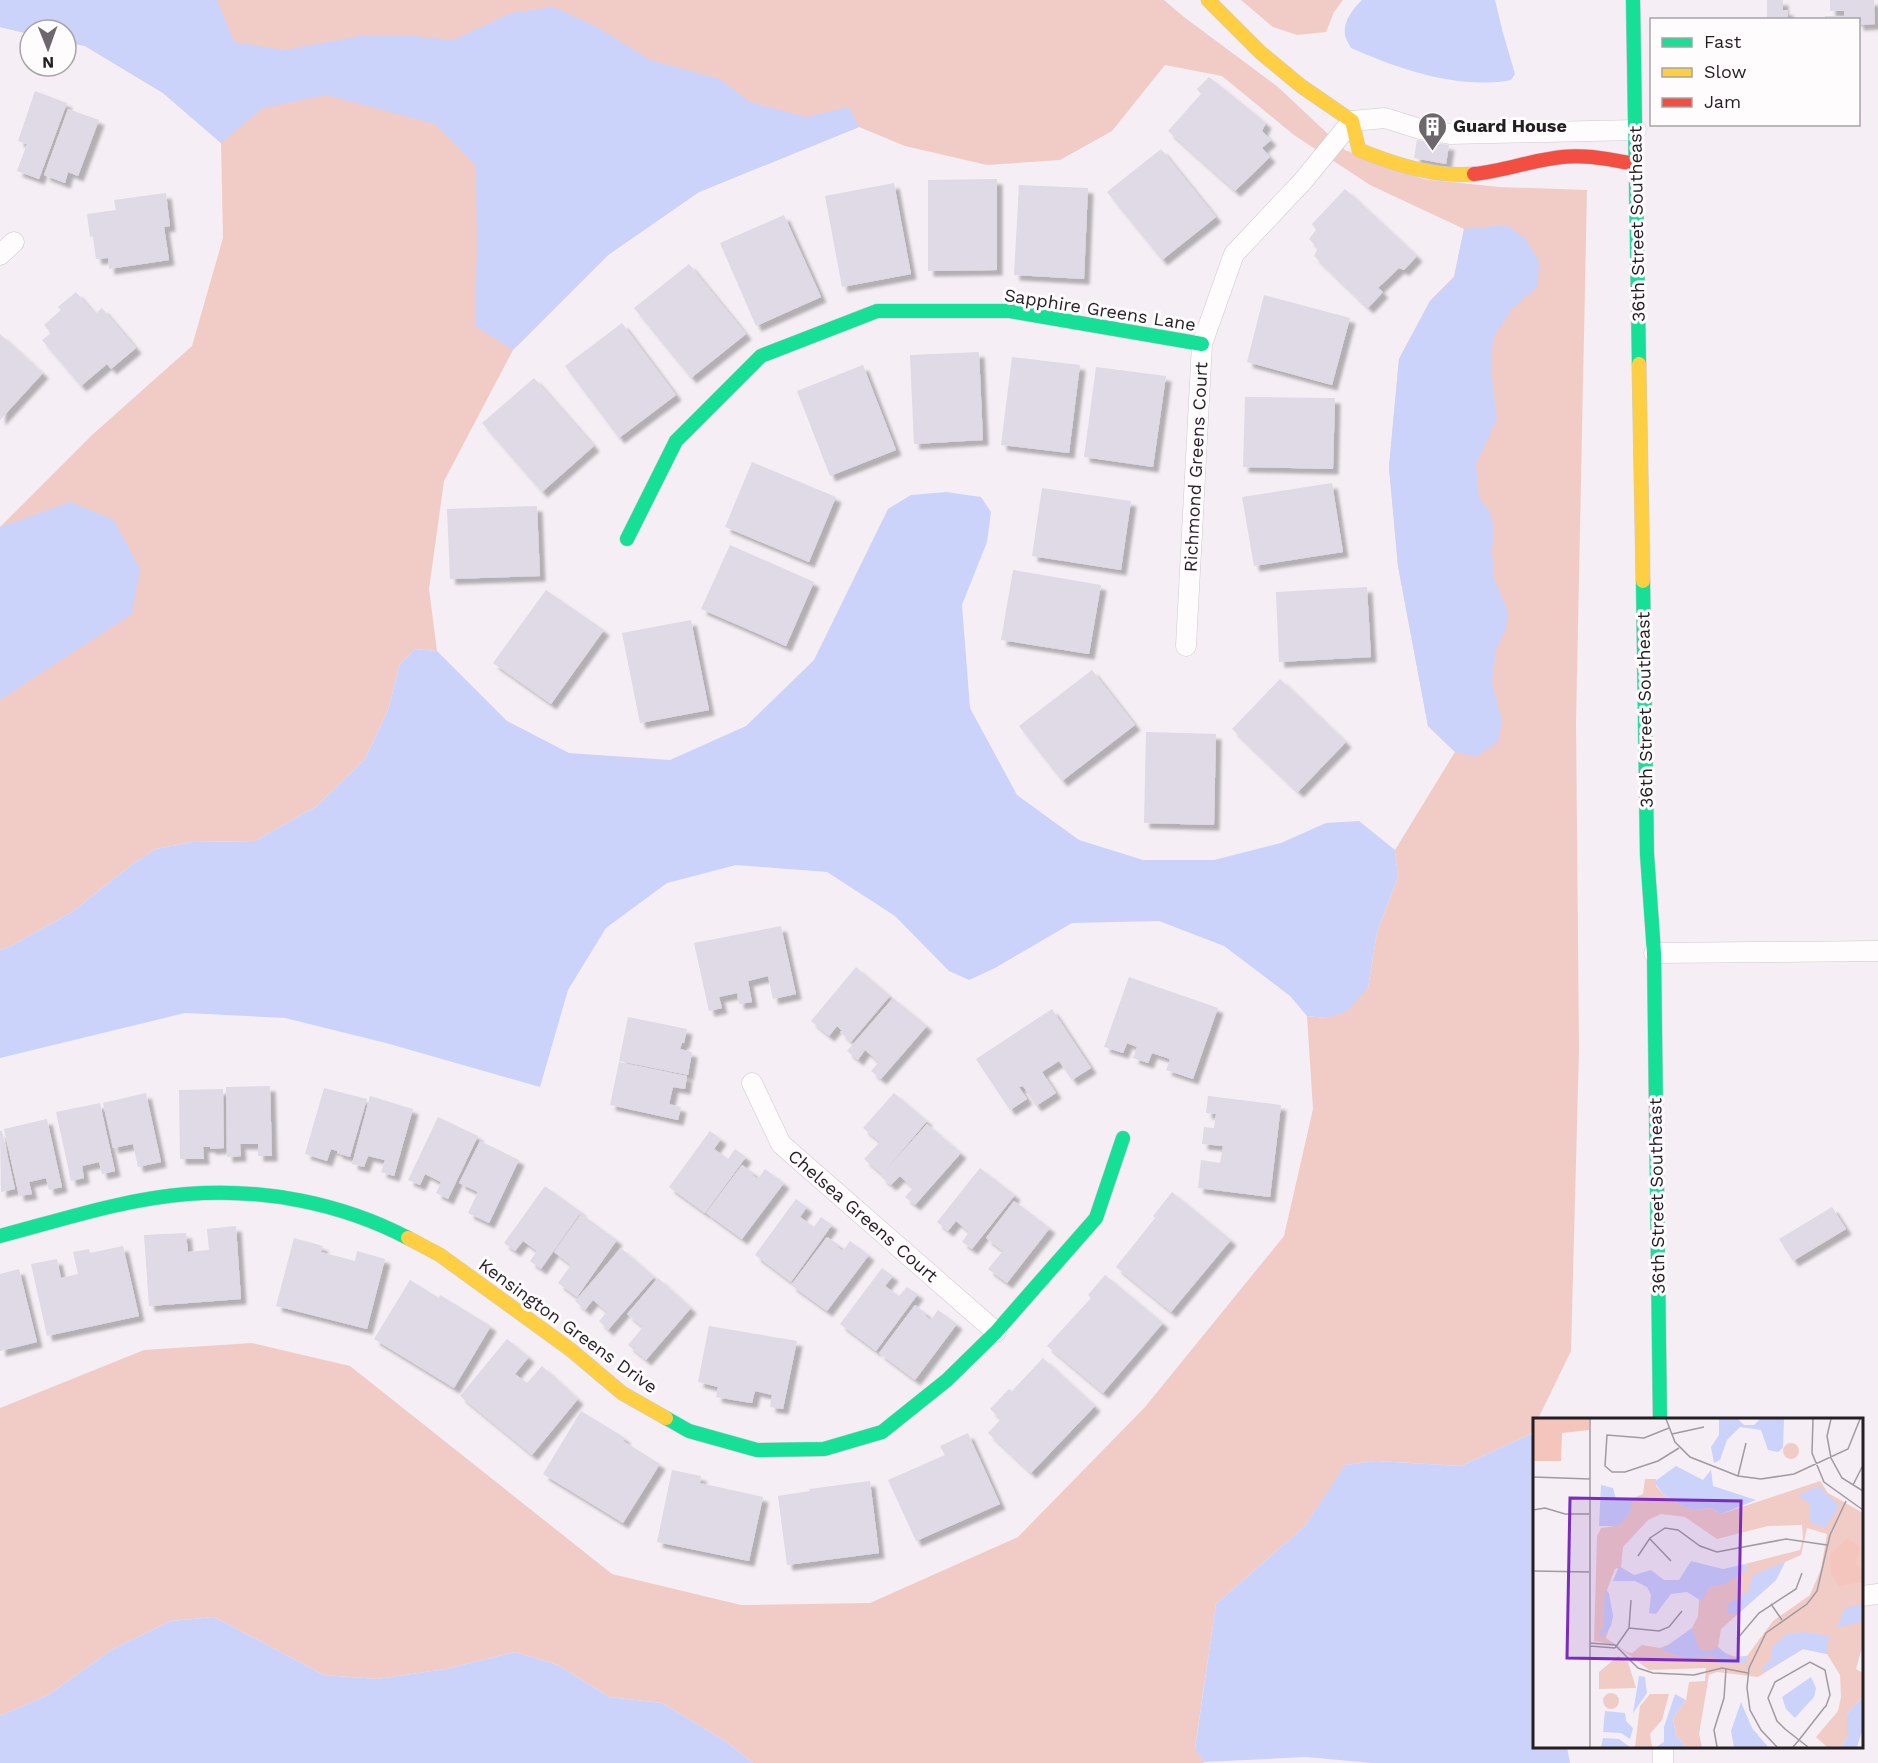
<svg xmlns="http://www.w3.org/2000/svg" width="1878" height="1763" viewBox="0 0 1878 1763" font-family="'Work Sans',sans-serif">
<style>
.green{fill:#f1ccc7}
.water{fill:#cbd3fb}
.building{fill:#e0d9e6;filter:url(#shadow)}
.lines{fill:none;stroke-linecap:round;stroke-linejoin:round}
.street-casing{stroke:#cfc9ce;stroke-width:21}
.fast-casing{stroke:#cfc9ce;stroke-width:15}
.slow-casing{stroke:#cfc9ce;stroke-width:15}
.jam-casing{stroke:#cfc9ce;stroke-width:15}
.street{stroke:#fefcfd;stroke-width:20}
.fast{stroke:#16e098;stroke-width:14}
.slow{stroke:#ffcf43;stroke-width:14}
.jam{stroke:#f24e42;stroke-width:14}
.labels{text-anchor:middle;stroke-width:6;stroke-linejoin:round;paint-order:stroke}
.poi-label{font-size:18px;font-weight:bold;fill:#241f23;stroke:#fffcfe;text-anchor:start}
.street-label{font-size:18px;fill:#241f23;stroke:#fffcfe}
.inset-road{fill:none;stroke:#a19ba0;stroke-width:1.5}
.view{fill:#7b2cbf;fill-opacity:0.15;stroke:#7b2cbf;stroke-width:3}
.inset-edge{fill:none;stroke:#241f23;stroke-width:3}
</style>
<defs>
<filter id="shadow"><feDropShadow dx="5.5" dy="5.5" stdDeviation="1.5" flood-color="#0004"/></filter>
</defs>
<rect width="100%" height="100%" fill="#f5eef4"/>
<g class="green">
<path d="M0 0H1164L1184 17 1278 87 1345 150 1423 179 1499 187 1587 190 1576 722 1579 1049 1571 1351 1538 1419 1534 1420V1427L1531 1434 1461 1466 1377 1461 1346 1465 1305 1526 1216 1604 1195 1748 1204 1762 1203 1763H753L728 1743 662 1703 609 1697 558 1665 515 1652 446 1669 377 1679 324 1675 214 1617 171 1621 113 1649 48 1695 0 1716V1408L144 1350 252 1343 350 1366 612 1574 741 1605 870 1603 1018 1537 1145 1407 1284 1236 1313 1109 1307 1016 1326 1018 1368 988 1377 932 1398 877 1395 850 1455 752 1428 726 1398 566 1389 467 1399 359 1430 301 1454 277 1464 229 1370 185 1294 135 1222 76 1165 65 1112 131 1060 160 987 165 905 146 859 127 699 192 608 255 513 350 444 481 429 589 437 651 415 649 400 664 388 710 365 759 317 806 255 841 192 842 156 849 134 863 72 912 11 946 0 950V527L92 435 192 346 223 238 221 143 163 93 85 46 66 42V30H30V34L0 27Z"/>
<path d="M1241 0H1343L1334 12 1326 32 1297 35 1273 27Z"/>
</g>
<g class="water">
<path d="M0 0H217L234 42 284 50 365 35H404L453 40 511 13 554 7 597 27 650 60 720 79 750 102 806 117 849 107 859 127 699 192 608 255 513 350 475 326 477 247 476 166 435 124 326 95 263 108 221 143 163 93 85 46 66 42V30H30V34L0 27Z"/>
<path d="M1362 0H1495L1503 33 1515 74 1511 80C1458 90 1399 69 1351 48 1349 44 1345 38 1345 34 1343 21 1354 8 1362 0Z"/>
<path d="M1506 225 1525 238 1539 261 1538 286 1512 309 1493 338 1491 369 1497 420 1476 464 1479 497 1491 514 1494 532 1492 551 1494 578 1508 612 1506 629 1496 650 1492 682 1502 721 1498 742 1476 757 1455 752 1428 726 1398 566 1389 467 1399 359 1430 301 1454 277 1464 229Z"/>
<path d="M946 492 981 497 991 512 987 542 962 605 970 708 1017 795 1079 840 1143 860H1214L1281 843 1326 823 1359 821 1395 850 1398 877 1377 932 1368 988 1346 1012 1326 1018 1307 1016 1290 996 1224 946 1159 921 1072 923 995 968 969 980 949 971 895 916 827 872 736 865 667 883 606 928 568 990 540 1087 386 1043 285 1018 185 1013 0 1058V950L11 946 72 912 134 863 156 849 192 842 255 841 317 806 365 759 388 710 400 664 415 649 437 651 507 721 569 753 670 760 746 726 814 660 888 509 911 495Z"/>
<path d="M70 502 114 520 140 569 132 614 0 700V527Z"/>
<path d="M1531 1434 1534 1438V1746L1567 1747 1570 1763H1372L1306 1757 1204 1762 1195 1749 1216 1604 1305 1526 1345 1465 1377 1461 1461 1466Z"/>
<path d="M214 1617 324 1675 377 1679 446 1669 515 1652 558 1665 609 1697 662 1703 728 1743 753 1763H0V1716L48 1695 113 1649 171 1621Z"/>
</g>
<g class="building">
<path d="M1767 0H1783V10H1788V20H1767Z"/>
<path d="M1830 0H1874L1875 24 1858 25V20H1825V16H1844V11H1830Z"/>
<path d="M1209 77 1266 123 1262 131 1271 140 1262 148 1270 157 1235 191 1168 131 1201 94 1197 89Z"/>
<path d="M35 91 67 103 39 179 17 171 27 144 18 141Z"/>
<path d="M68 109 99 120 78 176 68 172 65 183 44 175Z"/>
<path d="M1417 140 1449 145 1446 164 1414 158Z"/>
<path d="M1161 149 1216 217 1162 260 1107 192Z"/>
<path d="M997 179V270L928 271V180Z"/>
<path d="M894 183 911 274 842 287 825 196Z"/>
<path d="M1019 185 1088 188 1084 279 1014 275Z"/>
<path d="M1345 189 1417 256 1404 270 1399 268 1378 288 1383 292 1368 308 1314 256 1318 248 1309 239 1316 230 1312 224Z"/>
<path d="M166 193 170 226 164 227 169 260 109 269 108 258 96 259 93 236 90 237 87 214 116 210 114 200Z"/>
<path d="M784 215 821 297 756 326 720 243Z"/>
<path d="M689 264 746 334 691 378 634 308Z"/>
<path d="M76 292 95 314 102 308 136 348 111 369 107 364 81 386 42 340 51 333 44 325 61 310 58 307Z"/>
<path d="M1264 295 1350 318 1332 385 1247 362Z"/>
<path d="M622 323 676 395 619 438 565 366Z"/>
<path d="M0 334 43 373 0 420Z"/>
<path d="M979 352 983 440 914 444 910 355Z"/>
<path d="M1012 357 1080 365 1069 453 1001 445Z"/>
<path d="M863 365 896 450 830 476 797 391Z"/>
<path d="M1096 367 1166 376 1153 467 1084 457Z"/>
<path d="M534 378 594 446 542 492 482 423Z"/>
<path d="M1245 397 1335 398 1333 469 1243 467Z"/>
<path d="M752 462 836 497 809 562 725 527Z"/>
<path d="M1332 483 1343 552 1254 566 1242 497Z"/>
<path d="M1042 488 1131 501 1121 570 1032 556Z"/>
<path d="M537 506 540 576 450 579 447 509Z"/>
<path d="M730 545 814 582 786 646 701 609Z"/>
<path d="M1013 570 1101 585 1089 654 1001 640Z"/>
<path d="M1367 587 1371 657 1279 662 1276 592Z"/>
<path d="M546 590 604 630 551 704 493 663Z"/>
<path d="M691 620 709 710 640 723 622 633Z"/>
<path d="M1092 670 1135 725 1062 781 1019 726Z"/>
<path d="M1280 679 1346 742 1298 792 1232 729Z"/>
<path d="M1146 732 1216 734 1214 825 1144 823Z"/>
<path d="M781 926 796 994 773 999 768 976 748 981 752 1002 739 1004 737 993 719 997 722 1008 709 1011 694 943Z"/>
<path d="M856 967 890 996 851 1042 840 1032 842 1031 837 1026 829 1036 811 1021Z"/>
<path d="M1129 977 1218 1008 1193 1079 1166 1070 1170 1059 1152 1053 1148 1063 1133 1058 1137 1047 1127 1043 1123 1053 1104 1047Z"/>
<path d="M893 998 927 1026 881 1079 871 1071 879 1062 865 1050 858 1060 847 1051Z"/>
<path d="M1052 1009 1091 1068 1072 1080 1059 1061 1042 1072 1056 1093 1036 1106 1023 1086 1019 1087 1027 1099 1010 1110 976 1059Z"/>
<path d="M628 1017 687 1029 684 1043H682L680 1049 692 1052 688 1075 619 1061Z"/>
<path d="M619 1062 687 1076 685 1089 673 1087 669 1104 681 1107 678 1120 610 1105Z"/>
<path d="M270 1086 272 1156H258V1144H240L241 1156 227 1157 226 1087Z"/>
<path d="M324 1088 367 1099 350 1157 337 1153V1151L331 1149 327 1161 305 1154Z"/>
<path d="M223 1089 224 1148 210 1149V1147H203L204 1159H180L179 1090Z"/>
<path d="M146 1093 161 1162 138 1167 133 1144 113 1148 103 1103Z"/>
<path d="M894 1093 927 1121 885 1171 927 1124 961 1153 915 1205 905 1197 913 1188 900 1176 891 1185 881 1177 883 1175 864 1159 880 1142 863 1128Z"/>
<path d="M370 1096 413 1109 394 1176 381 1172 385 1160 368 1156 364 1167 352 1164Z"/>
<path d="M1208 1096 1281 1105 1270 1197 1198 1188 1201 1160 1220 1163 1223 1146 1202 1144 1204 1127 1214 1128 1216 1114 1206 1113Z"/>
<path d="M100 1103 115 1171 102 1174 99 1162 82 1166 84 1178 71 1181 56 1112Z"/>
<path d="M438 1117 478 1136 448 1199 436 1193 441 1182 425 1174 420 1185 408 1180Z"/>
<path d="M47 1119 62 1187 49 1190 46 1178 29 1182 32 1194 19 1196 4 1129Z"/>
<path d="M0 1131H2L15 1189 1 1192Z"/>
<path d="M710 1131 721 1139 714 1149 728 1159 735 1149 746 1157 705 1213 669 1187Z"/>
<path d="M480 1141 519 1160 489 1223 468 1213 478 1192 459 1183Z"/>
<path d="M742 1165 754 1173 752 1175 758 1179 765 1169 784 1183 742 1239 706 1213Z"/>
<path d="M980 1168 1015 1195 972 1249 962 1242 969 1232 956 1221 948 1231 937 1222Z"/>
<path d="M545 1186 581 1212 541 1269 530 1261 537 1251 523 1241 515 1251 504 1243Z"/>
<path d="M1172 1192 1231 1240 1171 1312 1116 1267 1155 1218 1153 1216Z"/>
<path d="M796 1199 807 1207 800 1217 814 1227 821 1217 832 1225 791 1282 755 1255Z"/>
<path d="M1014 1201 1050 1228 1007 1283 988 1269 1003 1251 986 1238Z"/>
<path d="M1832 1207 1846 1229 1793 1261 1779 1239Z"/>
<path d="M581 1214 617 1240 577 1297 558 1283 571 1265 554 1252Z"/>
<path d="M236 1226 241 1299 149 1306 144 1235 186 1233 188 1252 209 1250 207 1229Z"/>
<path d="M827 1237 839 1245 837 1247 843 1251 850 1241 869 1255 827 1311 791 1285Z"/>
<path d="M294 1238 323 1246 321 1252 355 1261 357 1251 385 1259 367 1329 276 1306Z"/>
<path d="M123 1246 139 1316 47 1336 31 1264 57 1259 61 1278 78 1274 73 1252 89 1249 90 1253Z"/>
<path d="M621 1248 654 1277 608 1330 599 1321 607 1312 593 1300 585 1310 575 1301Z"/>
<path d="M882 1268 893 1276 885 1286 899 1296 907 1287 918 1294 876 1351 840 1324Z"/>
<path d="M19 1269 37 1342 0 1351V1274Z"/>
<path d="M1105 1275 1163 1323 1103 1393 1047 1346 1091 1298 1088 1295Z"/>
<path d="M658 1278 691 1308 646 1360 628 1345 643 1327 627 1314Z"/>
<path d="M410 1280 439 1298 440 1295 491 1326 454 1388 374 1339Z"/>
<path d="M915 1305 927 1314 925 1316 931 1320 938 1310 957 1324 915 1380 879 1353Z"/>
<path d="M709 1326 797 1341 783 1409 770 1407 772 1395 755 1391 752 1403 739 1401 716 1397 718 1387 698 1382Z"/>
<path d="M507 1339 529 1357 515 1374 527 1383 542 1366 578 1399 532 1455 460 1396Z"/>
<path d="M1043 1358 1095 1406 1031 1473 988 1433 1001 1419 990 1409 1009 1389 1012 1391Z"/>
<path d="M581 1411 625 1438 623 1441 660 1464 623 1523 543 1474Z"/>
<path d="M968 1433 1000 1504 916 1541 888 1480 945 1455 940 1446Z"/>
<path d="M672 1470 701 1476 700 1483 763 1497 749 1561 657 1542Z"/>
<path d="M870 1481 879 1553 787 1565 778 1496 810 1491 809 1489Z"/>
</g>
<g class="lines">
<defs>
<g id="street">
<path d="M0 255 14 242"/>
<path d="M1186 646 1202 344 1234 254 1303 181 1352 121 1385 118 1420 129 1450 134 1636 130"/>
<path d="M1654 953 1878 951"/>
<path d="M752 1083 781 1144 996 1332"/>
<path d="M1862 1596 1878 1594"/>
<path d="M1663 1763V1746"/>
</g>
<g id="fast">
<path d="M1633 0 1639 364"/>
<path d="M627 539 676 441 761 356 877 311H1010L1202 344"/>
<path d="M1643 581 1647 854 1654 953 1660 1420"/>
<path d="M0 1236C61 1220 124 1199 187 1194 263 1188 341 1203 408 1238"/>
<path d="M666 1418 689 1431 757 1450 824 1449 882 1432 947 1380 996 1332 1096 1218 1123 1138"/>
</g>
<g id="slow">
<path d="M1208 0 1260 52 1301 86 1352 121 1359 150C1396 165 1434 177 1474 174"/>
<path d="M1639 364 1643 581"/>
<path d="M408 1238 440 1255 571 1350 622 1393 666 1418"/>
</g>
<path id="jam" d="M1474 174C1504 171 1532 160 1562 157 1587 154 1611 160 1636 164"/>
</defs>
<use href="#street" class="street-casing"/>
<use href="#fast" class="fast-casing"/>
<use href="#slow" class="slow-casing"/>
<use href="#jam" class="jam-casing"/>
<use href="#street" class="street"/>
<use href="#fast" class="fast"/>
<use href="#slow" class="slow"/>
<use href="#jam" class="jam"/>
</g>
<defs>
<symbol id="building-pin" viewBox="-11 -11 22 30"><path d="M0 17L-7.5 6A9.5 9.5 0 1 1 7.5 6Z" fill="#6d676c" stroke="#fffcfe"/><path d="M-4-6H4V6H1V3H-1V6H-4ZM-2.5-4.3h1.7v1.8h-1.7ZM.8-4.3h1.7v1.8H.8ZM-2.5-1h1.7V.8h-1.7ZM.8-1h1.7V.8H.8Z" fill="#fff"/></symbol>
</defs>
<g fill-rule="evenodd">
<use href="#building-pin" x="1416" y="110" width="33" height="45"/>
</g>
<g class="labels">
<g class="poi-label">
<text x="1453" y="132">Guard House</text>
</g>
<g class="street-label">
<text transform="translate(1637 224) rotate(-91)" y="6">36th Street Southeast</text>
<text transform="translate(1100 310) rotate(9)" y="6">Sapphire Greens Lane</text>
<text transform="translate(1196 467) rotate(-87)" y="6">Richmond Greens Court</text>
<text transform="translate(1645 710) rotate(-91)" y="6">36th Street Southeast</text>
<text transform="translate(1657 1196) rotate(-91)" y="6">36th Street Southeast</text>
<text transform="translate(863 1216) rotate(41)" y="6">Chelsea Greens Court</text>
<text transform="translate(568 1326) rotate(36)" y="6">Kensington Greens Drive</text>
</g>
</g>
<g transform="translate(1533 1418)">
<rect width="330" height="330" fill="#f5eef4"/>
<path d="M250 33a8 8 0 1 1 16 0a8 8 0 1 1-16 0ZM112 61H123V68L130 76 147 87 161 92 178 90 188 96 287 63 295 75 330 95V226L323 251 330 255V279L314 296V320L308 329H294L283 319 305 293 308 279 307 257 294 236 270 231 225 259 184 254 176 257 166 316 169 329H153L143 317 140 300 153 282 156 264 172 263 173 250 116 252 83 227 61 223 64 118 68 110 82 108 97 95 98 81 110 76ZM128 96 152 99 184 121 235 108 269 107 270 120 267 132 212 146 214 147 205 157 177 169 166 183 165 198 159 210 142 224 127 230 109 227 99 235 94 234 73 220 80 198 74 172 82 151 88 149 90 129 115 102ZM274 110 294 116 288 151 277 177 240 203 214 238 205 240 190 234 185 229 188 211 243 162 252 144 268 137ZM85 238 95 244 103 270 66 271V254ZM70 283a8 8 0 1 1 16 0a8 8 0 1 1-16 0ZM117 276H136L129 302 117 316 119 329H102L107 288Z" fill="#f1ccc7" fill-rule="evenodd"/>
<path d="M0 1H56V12L29 15 28 43H0ZM315 120 327 129 323 146 330 152V164L306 168 298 156 297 136Z" fill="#f3c5bc"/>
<path d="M186 1H205L211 7H221L227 1H251L250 30 245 34 235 32 228 12 207 9 194 22 187 42 181 45 178 29 186 17ZM143 48 170 62 178 52 180 68 223 82 188 96 178 90 161 92 147 87 130 76 121 64ZM68 67 80 70 83 81 99 82 97 95 85 108H66ZM285 68 306 88 292 110 277 104V86L265 77ZM158 143 190 151 212 146 216 150 192 166 177 169 168 183 154 174 138 176 123 196 116 195 118 177 114 169 102 163H80L86 148 101 157 118 152 131 162H146ZM252 144 243 162 206 195H195L194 187 215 174 220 157ZM72 172 76 175 80 198 78 208 69 220 66 214 70 210ZM330 186 329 203 304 210 312 190ZM159 210 166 231 175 234 185 229 197 239 214 238 213 245H188L179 238 155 241 128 232ZM271 214 296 218 294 236 270 231 231 254 229 250 239 241V229L254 216ZM106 258 112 259 114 275 100 295ZM278 259 283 270 281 279 262 300 253 291 249 279ZM142 276 153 282 140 300 143 317 153 329H123L131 324V309ZM330 279V310L324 329H308L314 320V296ZM208 284 219 310 235 329H201L198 313ZM72 293 92 295 93 303 100 310 97 321 88 315 70 314ZM70 320 86 321 97 329H68Z" fill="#cbd3fb"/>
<path class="inset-road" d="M133 1 142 24 157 39 205 58 228 61 261 56 315 31 327 1M280 1 279 35 291 64 330 92M298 1 294 18 298 40 309 60 330 73M136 10 111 20 74 17 72 48 79 54H92L125 43 146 30M139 16 171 9M205 58 213 25M0 59 57 61M320 67 329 49M0 92 12 90 32 96H56M117 121 138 143M105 138 117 120 132 110 145 112 167 128 184 134 253 121 294 127M0 153 56 154M238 186 249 202M96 210 126 213 136 209 149 193M204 221 226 195 263 171 269 155M57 225 82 227 105 250 120 255 161 257 189 250 215 255M57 228 82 230M82 230 96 210 98 182M57 329V1M184 329 181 312 191 280 193 251M244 329 228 312 217 292 214 270 216 250 233 215 274 186 284 173 297 117 313 83M260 329 266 322 291 290 293 288 297 277 292 252 277 244 242 264 235 280 244 303 252 311 266 322 275 329"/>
<path class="view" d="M37 80 208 83 205 243 34 240Z"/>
<rect width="330" height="330" class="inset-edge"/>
</g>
<rect x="1650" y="18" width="210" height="108" fill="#fffcfe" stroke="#a7a4a6" stroke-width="1.5"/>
<rect x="1662" y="38" width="30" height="9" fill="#16e098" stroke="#a7a4a6" stroke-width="1.5"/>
<text x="1704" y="48" font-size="18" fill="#241f23">Fast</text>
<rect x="1662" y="68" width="30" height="9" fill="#ffcf43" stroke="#a7a4a6" stroke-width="1.5"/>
<text x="1704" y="78" font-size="18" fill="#241f23">Slow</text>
<rect x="1662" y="98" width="30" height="9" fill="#f24e42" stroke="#a7a4a6" stroke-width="1.5"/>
<text x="1704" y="108" font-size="18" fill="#241f23">Jam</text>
<g transform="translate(48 48) rotate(179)"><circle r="28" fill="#fffcfe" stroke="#a7a4a6" stroke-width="1.5"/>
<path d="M0-4.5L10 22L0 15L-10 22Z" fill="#6d676c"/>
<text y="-9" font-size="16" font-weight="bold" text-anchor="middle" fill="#241f23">N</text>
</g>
</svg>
